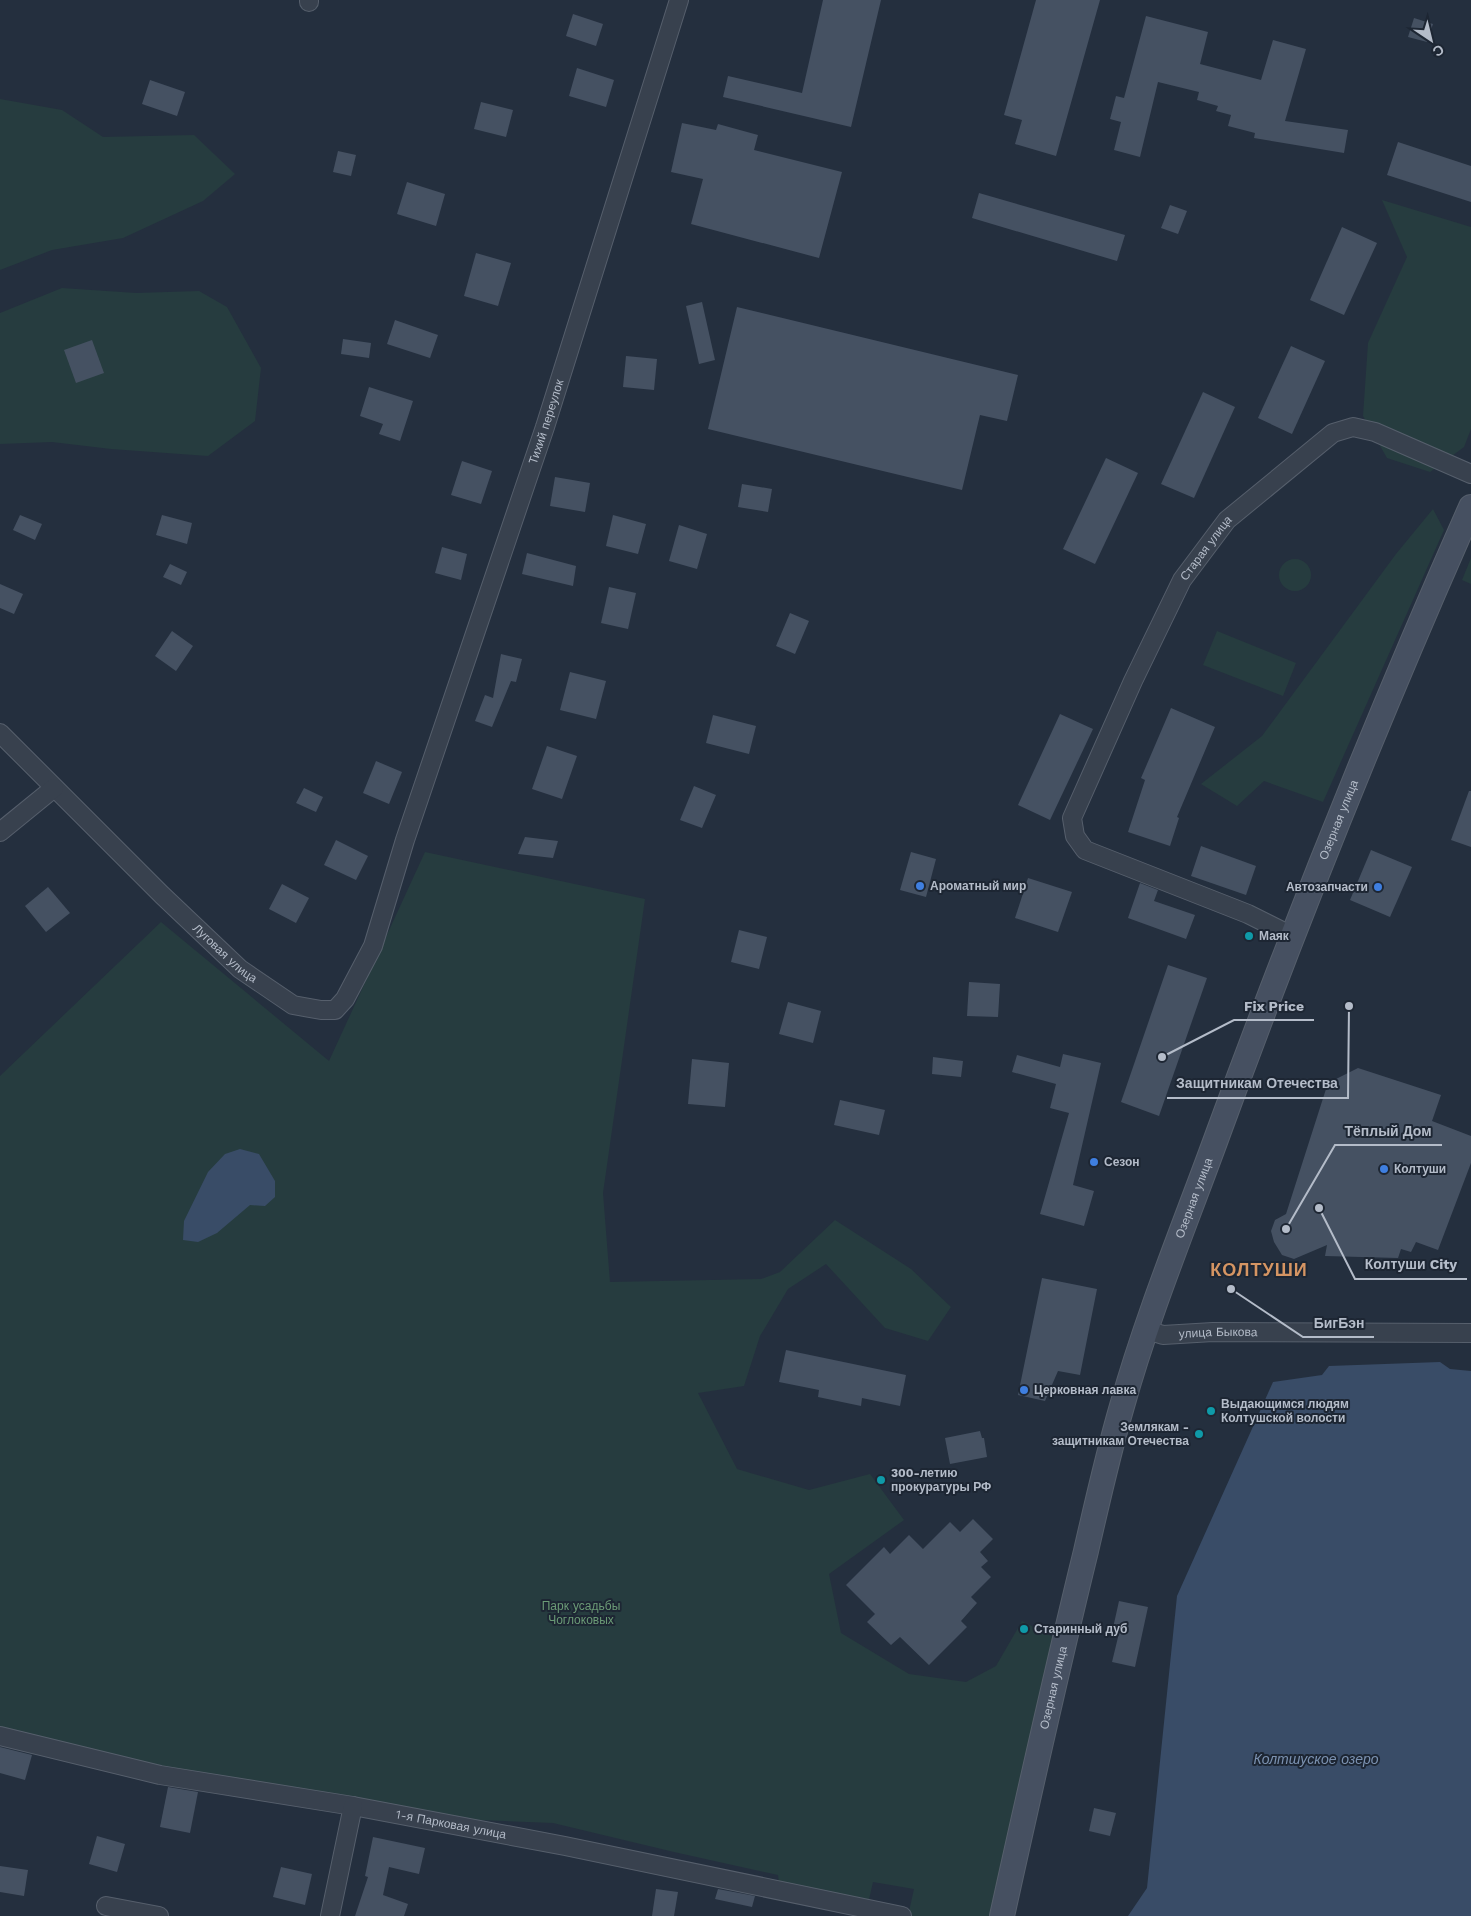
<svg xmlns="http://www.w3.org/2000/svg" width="1471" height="1916" viewBox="0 0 1471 1916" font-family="'Work Sans',sans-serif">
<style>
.green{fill:#263c3f}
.water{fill:#394c67}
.building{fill:#455162}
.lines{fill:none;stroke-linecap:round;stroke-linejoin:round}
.street-casing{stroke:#565f6c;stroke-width:20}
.secondary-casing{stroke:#565f6c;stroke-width:26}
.street{stroke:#38414e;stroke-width:18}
.secondary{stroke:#465061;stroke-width:24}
.shop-dot{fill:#3f7fe0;stroke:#1d2633;stroke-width:2}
.culture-dot{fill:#0f9aa8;stroke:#1d2633;stroke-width:2}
.labels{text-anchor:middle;stroke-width:4;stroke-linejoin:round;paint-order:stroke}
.street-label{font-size:12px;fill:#b4bcc9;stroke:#1d2633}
.poi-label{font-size:12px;font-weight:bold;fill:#b4bcc9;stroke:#1d2633;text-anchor:start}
.park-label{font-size:12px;fill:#6b9a76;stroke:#1d2633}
.water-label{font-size:14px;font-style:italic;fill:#7c92b1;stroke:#1d2633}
.district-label{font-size:18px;font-weight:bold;letter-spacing:1px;fill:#d59563;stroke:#1d2633}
.leader{fill:none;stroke:#b4bcc9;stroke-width:2}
.callout-dot{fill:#b4bcc9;stroke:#1d2633;stroke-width:2}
.callout-label{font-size:14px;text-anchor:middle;font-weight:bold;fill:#b4bcc9;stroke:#1d2633;stroke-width:4;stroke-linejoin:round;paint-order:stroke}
</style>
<rect width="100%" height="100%" fill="#242f3e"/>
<g class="green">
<path d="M0 99 62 110 103 137 194 135 235 174 203 201 123 238 52 250 0 270Z"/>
<path d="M1382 200 1471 227V429L1464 447 1430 472 1387 458 1363 416 1368 343 1407 257Z"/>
<path d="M62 288 136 293 199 291 227 307 261 368 255 421 208 456 111 449 52 442 0 444V313Z"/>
<path d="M1433 509 1444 530 1323 802 1264 781 1237 806 1201 784 1262 736 1396 554Z"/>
<path d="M1471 558V584L1462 580Z"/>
<circle cx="1295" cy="575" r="16"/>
<path d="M1217 631 1296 663 1283 696 1203 665Z"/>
<path d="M425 852 645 899 603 1193 610 1282 761 1279 780 1272 835 1220 911 1269 951 1307 928 1341 885 1328 826 1264 788 1289 760 1336 744 1386 698 1393 737 1469 809 1490 870 1474 904 1520 829 1574 841 1633 909 1674 966 1682 996 1666 1022 1621 1055 1638 994 1916H908L914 1889 873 1882 868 1904 779 1883 778 1875 674 1852 553 1823 479 1820 131 1762 0 1727V1076L161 922 329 1061Z"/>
</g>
<g class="water">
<path d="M240 1149 259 1154 275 1181V1197L265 1206 250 1205 217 1233 198 1242 183 1240 184 1221 208 1172 225 1154Z"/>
<path d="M1440 1362 1450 1369 1471 1371V1916H1128L1147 1888 1177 1596 1273 1382 1322 1375 1329 1366Z"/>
</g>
<g class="building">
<path d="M823 0H881L851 127 723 97 728 76 802 93Z"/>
<path d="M1036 0H1100L1056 156 1015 144 1022 120 1004 115Z"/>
<path d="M573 14 603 24 596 46 566 36Z"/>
<path d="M1146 16 1208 32 1200 64 1261 80 1273 40 1306 49 1285 121 1348 130 1344 153 1254 138 1255 133 1228 126 1231 115 1216 111 1218 106 1197 100 1199 92 1158 82 1140 157 1114 150 1121 122 1110 119 1116 96 1124 98Z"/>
<path d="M1414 18 1433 24 1427 42 1408 37Z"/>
<path d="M577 68 614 80 606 107 569 96Z"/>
<path d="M150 80 185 92 177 116 142 104Z"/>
<path d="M481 102 513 110 506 137 474 129Z"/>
<path d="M682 123 716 130 718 124 758 135 754 150 842 172 819 258 691 224 703 179 671 172Z"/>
<path d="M1398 142 1471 166V202L1387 175Z"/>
<path d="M338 151 356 155 351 176 333 172Z"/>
<path d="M407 182 445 194 436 226 397 214Z"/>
<path d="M979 193 1125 235 1117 261 972 218Z"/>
<path d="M1170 205 1187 211 1178 234 1161 228Z"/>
<path d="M1342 227 1377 243 1344 315 1310 300Z"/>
<path d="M476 253 511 263 498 306 464 296Z"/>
<path d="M702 302 715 360 699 364 686 306Z"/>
<path d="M737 307 1018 375 1007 421 980 415 962 490 708 429Z"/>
<path d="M395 320 438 335 430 358 387 344Z"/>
<path d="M343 339 371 343 369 358 341 354Z"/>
<path d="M92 340 104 373 76 383 64 350Z"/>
<path d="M1291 346 1325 361 1292 434 1258 418Z"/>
<path d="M626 356 657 359 654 390 623 387Z"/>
<path d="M369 387 413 401 400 441 379 434 383 424 360 416Z"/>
<path d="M1203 392 1235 407 1194 498 1161 484Z"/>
<path d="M1106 458 1138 473 1095 564 1063 549Z"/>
<path d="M462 461 492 471 481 504 451 495Z"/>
<path d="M555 477 590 483 585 512 550 506Z"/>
<path d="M742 484 772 489 768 512 738 507Z"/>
<path d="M20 515 42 524 35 540 13 530Z"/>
<path d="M162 515 192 523 187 544 156 535Z"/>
<path d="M613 515 646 524 638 554 606 546Z"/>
<path d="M679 525 707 534 697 569 669 561Z"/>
<path d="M442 547 467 554 461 580 435 573Z"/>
<path d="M527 553 576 566 573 586 522 574Z"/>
<path d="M170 564 187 572 181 585 163 577Z"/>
<path d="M0 584 23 594 14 614 0 608Z"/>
<path d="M609 587 636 593 628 629 601 623Z"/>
<path d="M790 613 809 621 795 654 776 646Z"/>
<path d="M172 631 193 646 176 671 155 656Z"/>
<path d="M501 654 522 659 516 682 511 681 492 727 475 721 485 695 493 698Z"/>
<path d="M570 672 606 681 596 719 560 710Z"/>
<path d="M1171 708 1215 727 1177 817 1179 818 1170 846 1128 832 1145 780 1141 778Z"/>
<path d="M1060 714 1093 729 1050 820 1018 805Z"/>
<path d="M713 715 756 726 749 754 706 743Z"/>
<path d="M547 746 577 756 562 799 532 789Z"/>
<path d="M376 761 402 772 389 804 363 793Z"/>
<path d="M694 786 716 795 702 828 680 820Z"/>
<path d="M304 788 323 797 316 812 296 803Z"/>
<path d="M1469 791H1471V847L1451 840Z"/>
<path d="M525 837 558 841 553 858 518 854Z"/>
<path d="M336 840 368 856 356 880 324 865Z"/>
<path d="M1201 846 1256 866 1246 895 1191 876Z"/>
<path d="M1371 850 1412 867 1390 917 1350 900Z"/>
<path d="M911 852 936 859 926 897 900 890Z"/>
<path d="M1028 878 1072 892 1058 932 1015 918Z"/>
<path d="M1140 883 1158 890 1154 901 1195 915 1186 939 1128 918Z"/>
<path d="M282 884 309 898 296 923 269 909Z"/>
<path d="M48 887 70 913 46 932 25 906Z"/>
<path d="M739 930 767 937 759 969 731 962Z"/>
<path d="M1168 965 1207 978 1159 1116 1121 1102Z"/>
<path d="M969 982 1000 984 998 1017 967 1016Z"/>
<path d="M788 1002 821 1011 813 1043 779 1034Z"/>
<path d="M1063 1054 1101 1063 1073 1185 1094 1191 1084 1226 1040 1214 1069 1113 1050 1108 1056 1084 1012 1072 1017 1055 1060 1067Z"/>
<path d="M933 1057 963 1061 961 1077 932 1074Z"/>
<path d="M692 1059 729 1063 725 1107 688 1104Z"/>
<path d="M1358 1068 1441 1095 1432 1121 1471 1136V1163L1438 1250 1416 1242 1411 1252 1401 1249 1398 1258 1325 1256 1327 1245 1294 1259 1282 1255 1274 1242 1271 1231 1275 1220 1286 1214 1326 1089 1334 1080Z"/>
<path d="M840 1100 885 1110 879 1135 834 1125Z"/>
<path d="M1042 1278 1097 1289 1080 1375 1058 1371 1045 1401 1018 1395Z"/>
<path d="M786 1350 906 1375 900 1406 862 1398 861 1406 818 1397 819 1390 779 1382Z"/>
<path d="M980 1431 982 1438H984L987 1457 950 1464 945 1438Z"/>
<path d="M973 1519 993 1539 980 1552 988 1561 981 1567 991 1577 971 1597 977 1603 961 1621 967 1627 929 1665 900 1637 891 1645 867 1622 875 1614 846 1585 884 1547 890 1554 909 1535 923 1549 950 1522 960 1532Z"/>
<path d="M1119 1601 1148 1607 1135 1667 1112 1662 1120 1629 1113 1628Z"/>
<path d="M0 1747 32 1755 25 1780 0 1773Z"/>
<path d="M168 1787 198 1792 190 1833 160 1827Z"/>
<path d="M1094 1808 1116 1813 1110 1836 1089 1831Z"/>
<path d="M97 1836 125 1844 117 1872 89 1864Z"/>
<path d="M373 1837 425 1848 419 1874 389 1867 383 1895 408 1904 404 1916H355L368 1877 365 1876Z"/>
<path d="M0 1866 28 1870 24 1896 0 1892Z"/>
<path d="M281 1867 312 1874 305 1905 273 1897Z"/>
<path d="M656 1889 678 1892 674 1916H652Z"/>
<path d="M718 1889 755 1896 752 1907 715 1899Z"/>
</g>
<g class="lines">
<defs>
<g id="street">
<path d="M309 0V2"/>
<path id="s1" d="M0 733 162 895 240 969 293 1005 321 1010H335L345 999 373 946 405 840 545 427 679 0"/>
<path d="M0 832 54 788"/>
<path id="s2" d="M1292 936 1248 914 1085 850 1075 836 1072 818 1133 681 1182 580 1227 520 1333 433 1353 427 1375 432 1471 474"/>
<path id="s3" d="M1147 1330 1163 1335 1213 1332 1471 1333"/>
<path id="s4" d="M0 1736 160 1775 353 1806 565 1846 902 1916"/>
<path d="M106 1906 159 1916"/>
<path d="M330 1916 353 1806"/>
</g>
<g id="secondary">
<path id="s5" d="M1002 1916C1029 1794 1056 1673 1086 1551 1097 1503 1108 1454 1122 1406 1148 1313 1186 1222 1219 1131 1296 921 1380 712 1471 507"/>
</g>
</defs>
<use href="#street" class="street-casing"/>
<use href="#secondary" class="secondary-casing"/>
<use href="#street" class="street"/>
<use href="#secondary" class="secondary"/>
</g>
<g class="shop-dot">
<circle cx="920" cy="886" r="5"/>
<circle cx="1378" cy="887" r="5"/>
<circle cx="1094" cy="1162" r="5"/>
<circle cx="1384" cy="1169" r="5"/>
<circle cx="1024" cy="1390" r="5"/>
</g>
<g class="culture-dot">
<circle cx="1249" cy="936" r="5"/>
<circle cx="1211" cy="1411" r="5"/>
<circle cx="1199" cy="1434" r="5"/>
<circle cx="881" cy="1480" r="5"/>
<circle cx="1024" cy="1629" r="5"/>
</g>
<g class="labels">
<g class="street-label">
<text dy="4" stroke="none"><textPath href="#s1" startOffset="1070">Тихий переулок</textPath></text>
<text dy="4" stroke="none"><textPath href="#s2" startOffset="562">Старая улица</textPath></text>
<text dy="4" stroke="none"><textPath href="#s5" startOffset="1149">Озерная улица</textPath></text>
<text dy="4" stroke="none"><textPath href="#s1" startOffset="315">Луговая улица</textPath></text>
<text dy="4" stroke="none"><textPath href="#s5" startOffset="744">Озерная улица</textPath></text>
<text dy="4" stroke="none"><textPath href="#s3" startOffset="72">улица Быкова</textPath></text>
<text dy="4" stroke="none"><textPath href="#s5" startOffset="234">Озерная улица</textPath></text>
<text dy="4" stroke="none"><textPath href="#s4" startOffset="460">1-я Парковая улица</textPath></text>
</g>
<g class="poi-label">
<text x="930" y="890">Ароматный мир</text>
<text x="1368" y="891" text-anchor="end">Автозапчасти</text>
<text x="1259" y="940">Маяк</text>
<text x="1104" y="1166">Сезон</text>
<text x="1394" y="1173">Колтуши</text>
<text x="1034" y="1394">Церковная лавка</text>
<text x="1221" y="1408">Выдающимся людям<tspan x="1221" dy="14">Колтушской волости</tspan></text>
<text x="1189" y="1431" text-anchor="end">Землякам -<tspan x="1189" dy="14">защитникам Отечества</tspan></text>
<text x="891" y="1477">300-летию<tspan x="891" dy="14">прокуратуры РФ</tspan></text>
<text x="1034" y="1633">Старинный дуб</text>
</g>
<g class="park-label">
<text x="581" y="1610">Парк усадьбы<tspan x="581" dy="14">Чоглоковых</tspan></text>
</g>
<g class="water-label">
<text x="1316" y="1764">Колтшуское озеро</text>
</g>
<g class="district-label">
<text x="1259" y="1276">КОЛТУШИ</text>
</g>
</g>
<path class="leader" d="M1162 1057L1234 1020H1314M1349 1006L1348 1098H1167M1286 1229L1335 1145H1442M1319 1208L1355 1279H1467M1231 1289L1303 1337H1374"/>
<g class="callout-dot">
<circle cx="1162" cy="1057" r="5"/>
<circle cx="1349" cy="1006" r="5"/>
<circle cx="1286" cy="1229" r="5"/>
<circle cx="1319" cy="1208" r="5"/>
<circle cx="1231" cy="1289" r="5"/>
</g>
<g class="callout-label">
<text x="1274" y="1011">Fix Price</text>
<text x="1257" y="1088">Защитникам Отечества</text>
<text x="1388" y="1136">Тёплый Дом</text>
<text x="1411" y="1269">Колтуши City</text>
<text x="1339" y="1328">БигБэн</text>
</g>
<g transform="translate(1431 40) rotate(145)" stroke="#1d2633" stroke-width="4" paint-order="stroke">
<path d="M0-4L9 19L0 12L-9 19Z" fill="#b4bcc9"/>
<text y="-8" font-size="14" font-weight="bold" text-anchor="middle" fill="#b4bcc9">С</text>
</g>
</svg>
